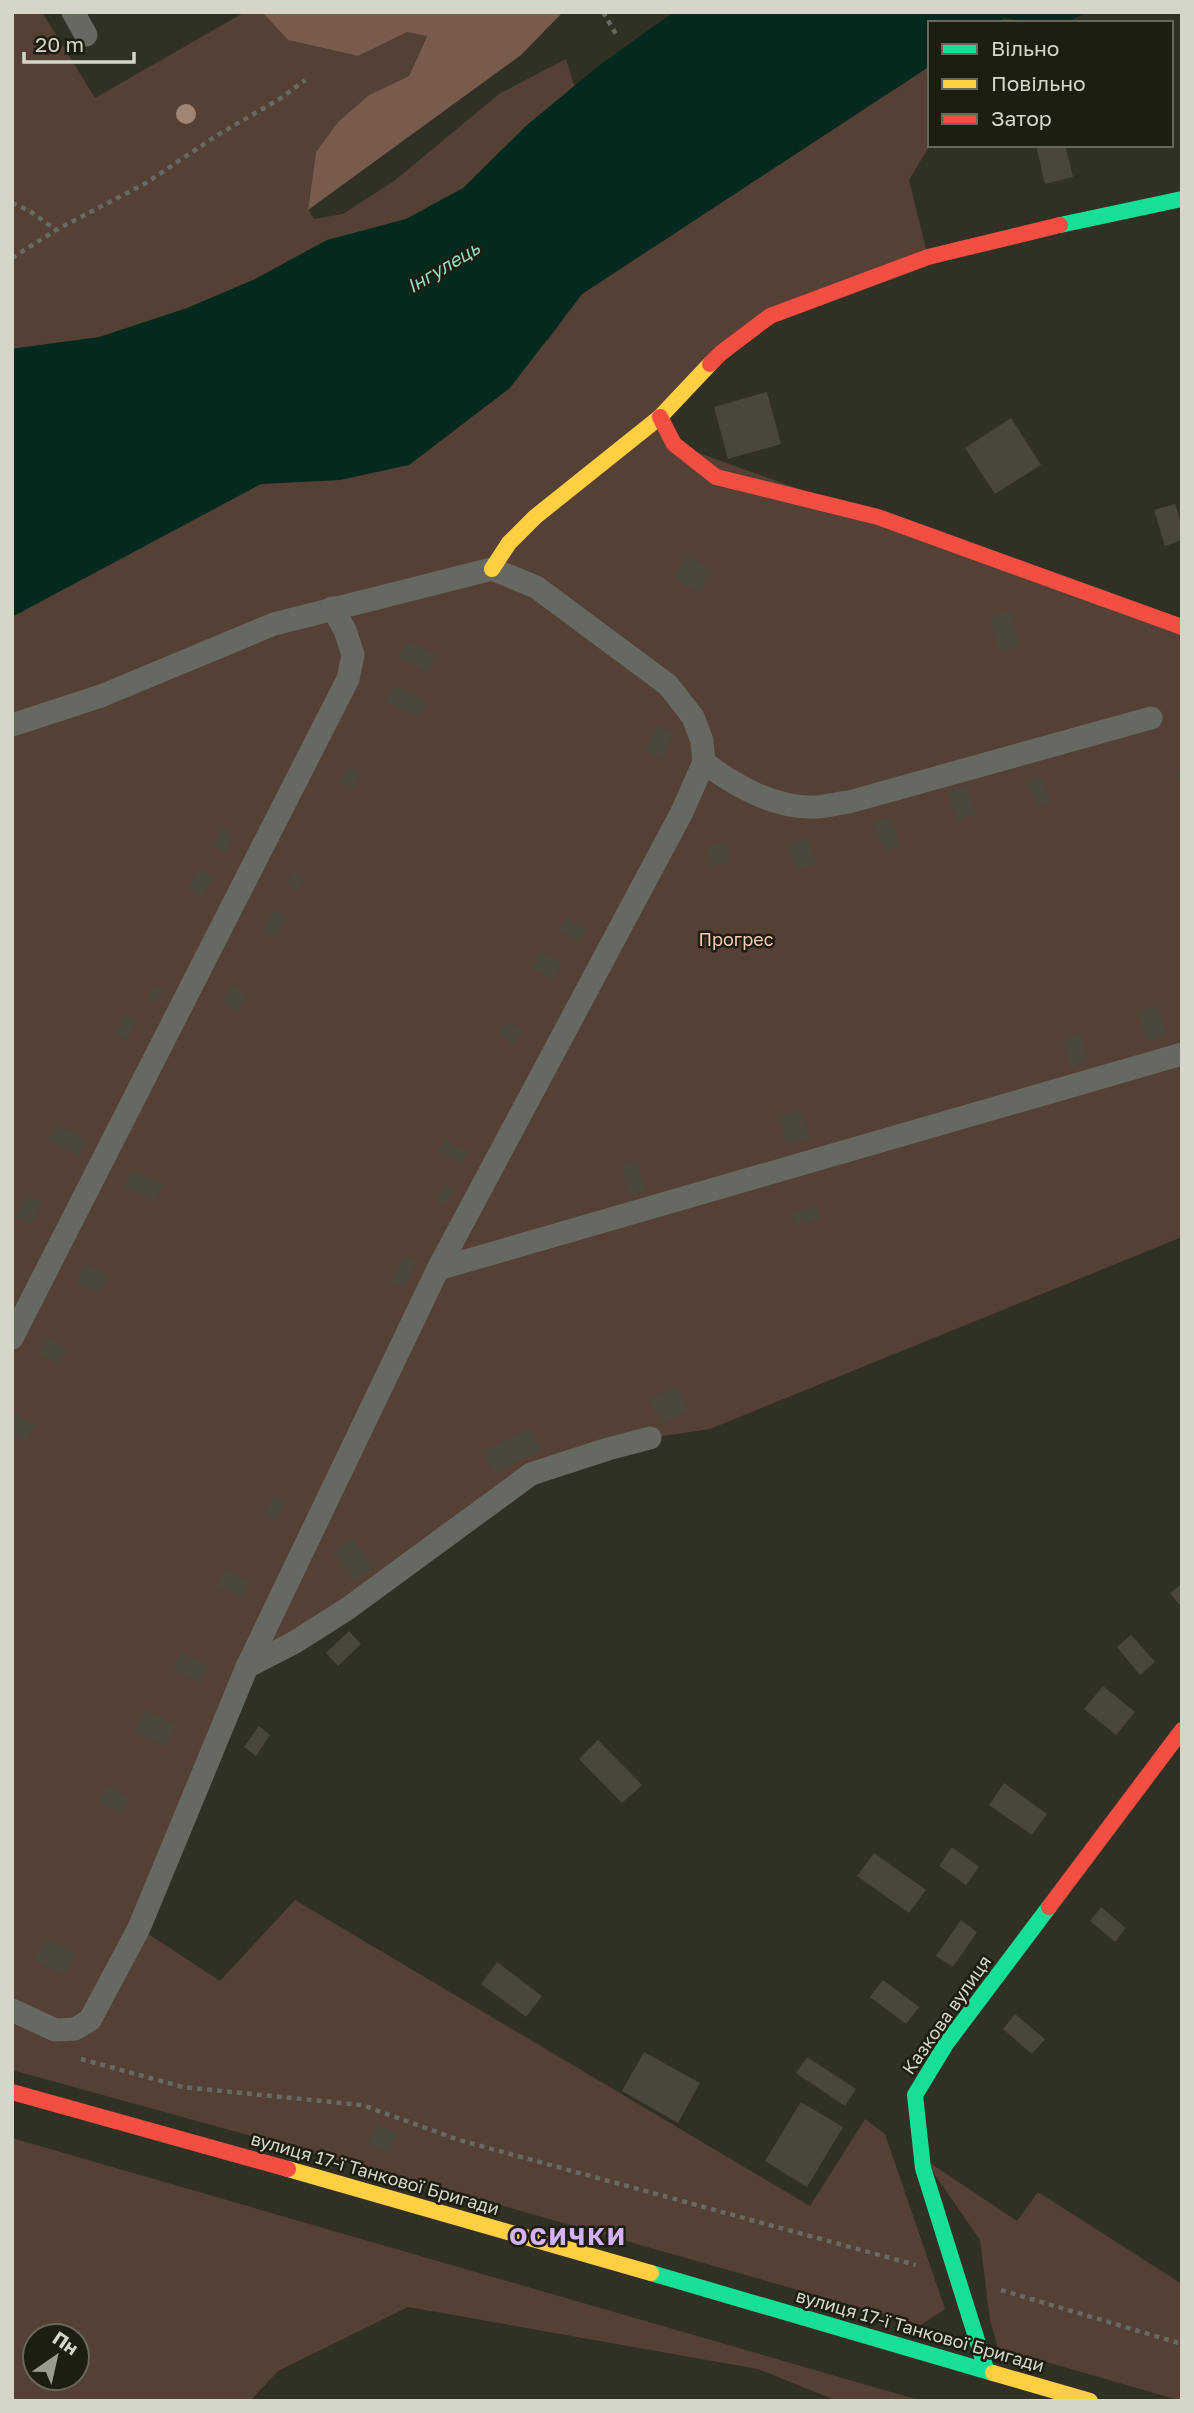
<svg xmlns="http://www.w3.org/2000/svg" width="1194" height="2413" viewBox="0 0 1194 2413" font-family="'Golos Text',sans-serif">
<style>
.green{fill:#554035;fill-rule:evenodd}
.forest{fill:#785b4d}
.water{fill:#042a1f}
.building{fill:#4a463c}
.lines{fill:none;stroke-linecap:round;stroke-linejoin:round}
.path{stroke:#676963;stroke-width:4.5;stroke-dasharray:5 5;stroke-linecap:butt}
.lane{stroke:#666862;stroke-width:23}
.fast{stroke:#16e098;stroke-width:16}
.slow{stroke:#ffcf43;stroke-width:16}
.jam{stroke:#f24e42;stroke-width:16}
.tree{fill:#a08574}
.labels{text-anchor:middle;stroke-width:5;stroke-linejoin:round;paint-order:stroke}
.park-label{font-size:18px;fill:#fccbb6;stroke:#1d1d12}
.street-label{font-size:18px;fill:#d5d6c7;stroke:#1d1d12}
.water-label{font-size:19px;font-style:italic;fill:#91dac5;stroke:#1d1d12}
.district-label{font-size:24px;font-weight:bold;letter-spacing:2px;fill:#d5b2f6;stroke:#1d1d12}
</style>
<rect width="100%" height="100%" fill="#303024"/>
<g class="green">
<path d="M12 12H42L95 98 245 12H262L288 40 358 56 408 31 427 35 409 76 369 95 338 122 316 152 308 209 314 219 343 214 394 181 499 94 566 59 582 110 438 218 140 350 60 342 12 349Z"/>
<path d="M930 66V145L909 180 928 257 770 316 661 417 674 444 1182 627V1237L710 1429 650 1438 531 1474 247 1667 139 1928 220 1981 295 1900 810 2206 865 2119 885 2134 945 2309 921 2325 458 2193 12 2070V522L548 340 582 294Z"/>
<path d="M12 2138 922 2401H837L758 2369 408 2307 278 2371 250 2401H12ZM35 2336H77V2378H35Z"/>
<path d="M924 2159 1017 2221 1038 2192 1182 2284V2401L998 2348 990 2320 980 2240Z"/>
</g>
<path class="forest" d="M262 12H563L521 55 308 210 316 152 338 122 369 95 409 76 427 36 407 32 358 56 288 40Z"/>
<path class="water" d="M674 12H1089L1063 23H1034L1004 18 996 23H930V66L582 294 510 388 409 465 340 480 261 484 12 617V349L99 337 187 308 253 280 327 240 406 219 463 188 527 125 601 64Z"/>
<g class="building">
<path d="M1036 145H1065L1073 177 1045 184Z"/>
<path d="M767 392 781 444 728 459 714 407Z"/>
<path d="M1011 418 1041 465 995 494 965 448Z"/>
<path d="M1175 504 1182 525V540L1165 546 1154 510Z"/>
<path d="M687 555 713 570 699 594 673 578Z"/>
<path d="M1011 611 1019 646 998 651 990 616Z"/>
<path d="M407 641 437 656 428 673 399 657Z"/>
<path d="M394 685 428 702 419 718 385 701Z"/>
<path d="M656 725 673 733 663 759 645 751Z"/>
<path d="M348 765 361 772 352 789 339 783Z"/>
<path d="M1182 770V787H1181L1176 772Z"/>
<path d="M1040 775 1052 802 1038 808 1026 781Z"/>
<path d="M966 785 976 814 957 820 947 791Z"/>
<path d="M890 817 901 846 884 852 873 823Z"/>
<path d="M221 828 233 835 225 851 212 845Z"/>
<path d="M808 838 816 864 796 870 788 844Z"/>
<path d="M725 842 730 861 712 866 707 847Z"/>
<path d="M199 869 213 876 202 897 188 890Z"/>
<path d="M293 871 305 877 298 890 287 884Z"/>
<path d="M274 909 287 916 276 938 262 931Z"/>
<path d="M566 917 587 929 580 942 559 931Z"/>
<path d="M540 951 562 962 553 979 532 968Z"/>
<path d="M231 985 247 994 238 1012 221 1004Z"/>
<path d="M154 986 163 990 156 1003 147 999Z"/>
<path d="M1158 1005 1167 1035 1147 1041 1138 1011Z"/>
<path d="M125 1013 137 1019 127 1040 115 1033Z"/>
<path d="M505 1021 522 1030 515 1044 498 1035Z"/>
<path d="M1081 1034 1088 1062 1071 1067 1063 1039Z"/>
<path d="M801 1110 810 1139 787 1145 779 1116Z"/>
<path d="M57 1124 88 1140 79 1156 48 1141Z"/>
<path d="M444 1140 468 1152 461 1164 438 1152Z"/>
<path d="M637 1160 645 1191 628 1195 621 1164Z"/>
<path d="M133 1170 163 1185 154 1202 124 1187Z"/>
<path d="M444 1184 454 1189 446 1205 435 1200Z"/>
<path d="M27 1195 42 1202 30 1225 15 1217Z"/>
<path d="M817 1205 821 1218 796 1226 791 1214Z"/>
<path d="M404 1256 417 1262 403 1288 391 1282Z"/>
<path d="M85 1264 109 1276 99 1294 76 1282Z"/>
<path d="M46 1337 67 1348 59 1364 38 1353Z"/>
<path d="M676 1386 689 1410 663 1424 650 1401Z"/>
<path d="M12 1412 35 1424 25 1442 12 1435Z"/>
<path d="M530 1428 541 1450 494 1473 483 1451Z"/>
<path d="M273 1495 285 1501 276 1521 264 1515Z"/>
<path d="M353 1538 375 1568 355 1582 333 1552Z"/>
<path d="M225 1569 250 1582 241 1598 216 1586Z"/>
<path d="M1182 1584V1608L1170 1593Z"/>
<path d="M349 1631 361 1644 338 1666 326 1653Z"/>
<path d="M1131 1635 1155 1662 1140 1675 1117 1647Z"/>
<path d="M180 1652 208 1666 199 1683 172 1669Z"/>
<path d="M1103 1686 1135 1712 1116 1735 1084 1709Z"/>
<path d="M145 1710 176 1726 165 1747 134 1731Z"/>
<path d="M259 1726 270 1735 256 1756 244 1747Z"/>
<path d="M598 1740 642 1785 622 1803 579 1759Z"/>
<path d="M1004 1783 1047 1814 1032 1835 989 1805Z"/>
<path d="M106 1786 130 1797 121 1814 98 1802Z"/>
<path d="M952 1847 979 1867 966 1885 939 1866Z"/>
<path d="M874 1853 926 1890 909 1913 857 1876Z"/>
<path d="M1101 1907 1126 1928 1115 1942 1090 1921Z"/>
<path d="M961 1920 977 1932 953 1967 936 1956Z"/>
<path d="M46 1938 76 1954 64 1976 34 1960Z"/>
<path d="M497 1962 542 1996 526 2017 481 1984Z"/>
<path d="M883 1980 919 2007 906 2024 870 1997Z"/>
<path d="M1015 2014 1045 2039 1032 2054 1003 2029Z"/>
<path d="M644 2052 700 2083 678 2123 622 2091Z"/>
<path d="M807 2057 856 2089 845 2106 796 2073Z"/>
<path d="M801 2102 843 2127 807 2187 765 2161Z"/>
<path d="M376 2124 397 2132 389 2152 368 2145Z"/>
</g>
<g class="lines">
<g class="path">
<path d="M603 12 617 36"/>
<path d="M12 203 30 211 56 230"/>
<path d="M12 258 56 230 146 183 216 136 281 98 305 80"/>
<path d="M81 2059 183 2087 362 2105 459 2140 916 2265"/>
<path d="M1001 2290 1182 2344"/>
</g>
<g class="lane">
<path d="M73 12 86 35"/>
<path d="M12 725 101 696 274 624 492 569 536 587 668 685 693 717 702 741 704 762 682 812 438 1269 247 1667 139 1928 90 2020 75 2029 55 2030 12 2010"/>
<path d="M704 762C733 785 773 807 810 807 823 808 837 803 849 802L1151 718"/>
<path d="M438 1269 1182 1054"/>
<path d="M12 1338 348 679 353 655 345 630 332 608"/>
<path d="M247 1667 295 1642 347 1609 531 1474 608 1449 650 1438"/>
</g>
<g class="fast">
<path d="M1060 225 1182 199"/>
<path d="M651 2273 993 2373"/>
<path d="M986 2369 923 2168 915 2095 946 2044 1049 1907"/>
</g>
<g class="slow">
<path d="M492 569 509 543 535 517 660 417 710 364"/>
<path d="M288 2169 651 2273"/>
<path d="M993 2373 1090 2401"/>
</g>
<g class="jam">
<path d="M710 364 721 353 770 316 928 257 1060 225"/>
<path d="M660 417 674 444 716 477 878 517 1182 627"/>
<path d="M1049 1907 1182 1730"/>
<path d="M12 2092 288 2169"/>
</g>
</g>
<circle class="tree" cx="186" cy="114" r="10"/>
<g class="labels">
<g class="park-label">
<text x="736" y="946">Прогрес</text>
</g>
<g class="street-label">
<text transform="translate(947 2015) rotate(-55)" y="6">Казкова вулиця</text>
<text transform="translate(375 2174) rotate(16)" y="6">вулиця 17-ї Танкової Бригади</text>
<text transform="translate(920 2331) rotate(16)" y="6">вулиця 17-ї Танкової Бригади</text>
</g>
<g class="water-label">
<text transform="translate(443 267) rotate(-31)" y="7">Інгулець</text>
</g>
<g class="district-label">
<text x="568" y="2245">ОСИЧКИ</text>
</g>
</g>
<rect width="1194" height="2413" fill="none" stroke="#d5d6c7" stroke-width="28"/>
<rect x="928" y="21" width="245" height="126" fill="#1d1d12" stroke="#67675a" stroke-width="2"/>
<rect x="942" y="44" width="35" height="10" fill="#16e098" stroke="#67675a" stroke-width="2"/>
<text x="991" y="56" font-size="21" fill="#d5d6c7">Вільно</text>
<rect x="942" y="79" width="35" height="10" fill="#ffcf43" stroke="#67675a" stroke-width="2"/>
<text x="991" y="91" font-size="21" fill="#d5d6c7">Повільно</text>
<rect x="942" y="114" width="35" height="10" fill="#f24e42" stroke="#67675a" stroke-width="2"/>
<text x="991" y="126" font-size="21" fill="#d5d6c7">Затор</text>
<g transform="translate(56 2357) rotate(34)"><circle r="33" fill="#1d1d12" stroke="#67675a" stroke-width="2"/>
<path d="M0-5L12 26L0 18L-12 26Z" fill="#9b9c8e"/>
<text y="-10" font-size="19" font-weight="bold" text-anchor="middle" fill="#d5d6c7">Пн</text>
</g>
<path d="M24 52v10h110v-10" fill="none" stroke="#d5d6c7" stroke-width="3.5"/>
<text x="35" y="52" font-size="21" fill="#d5d6c7" stroke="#1d1d12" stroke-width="5" paint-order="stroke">20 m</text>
</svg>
